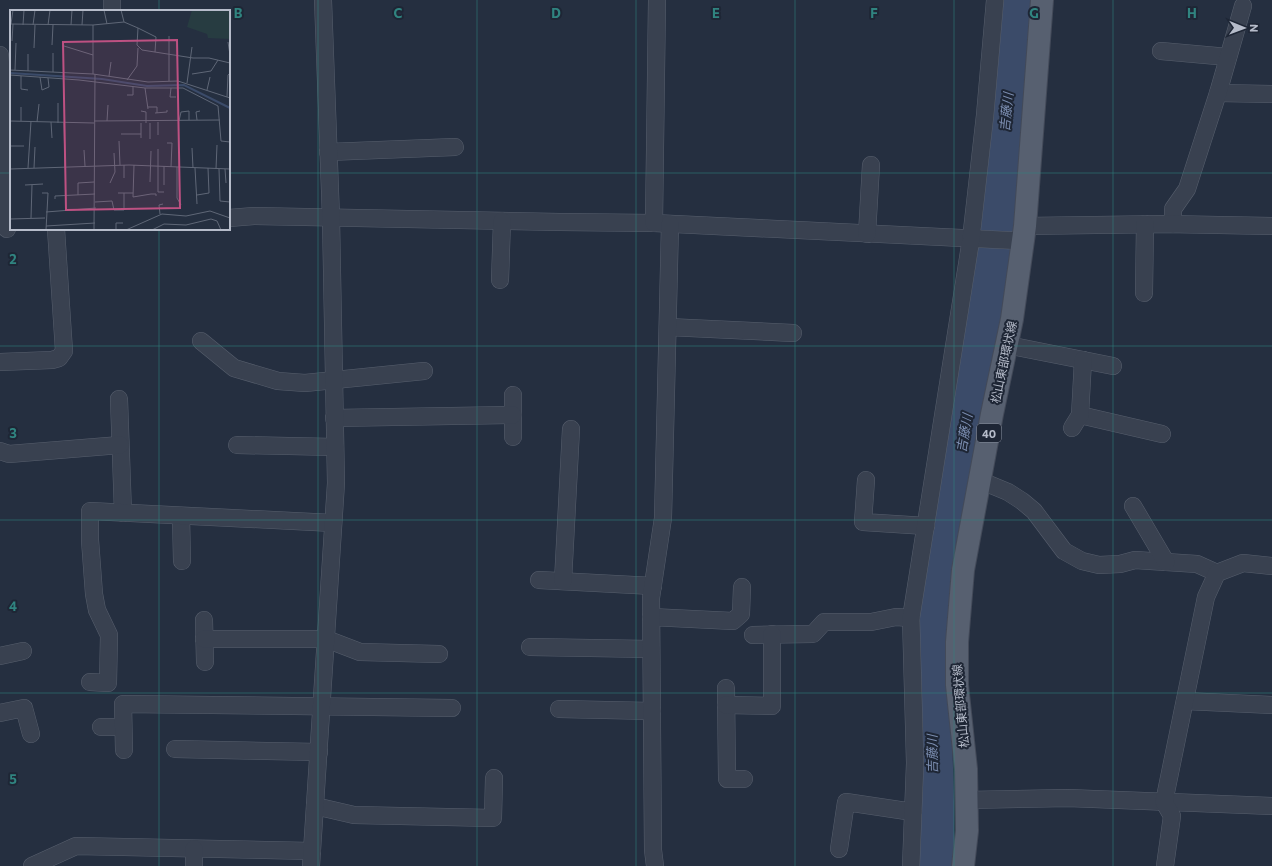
<svg xmlns="http://www.w3.org/2000/svg" width="1272" height="866" viewBox="0 0 1272 866" font-family="Commissioner,'Noto Sans JP',sans-serif">
  <rect width="100%" height="100%" fill="#252f40"/>
  <g fill="none" stroke-linecap="round" stroke-linejoin="round">
    <path stroke="#3b4b69" stroke-width="40" d="M934 866V802L929 631 951 516 987 296 1017 0"/>
    <defs>
      <g id="minor">
        <path d="M112 0V11"/>
        <path d="M1161 51 1228 57"/>
        <path d="M0 55 6 144 7 229"/>
        <path d="M1218 93 1272 94"/>
        <path d="M328 152 455 147"/>
        <path d="M229 218 254 216 560 222 654 223 1023 241"/>
        <path d="M654 223 657 0"/>
        <path d="M1173 224V209L1187 189 1218 93 1243 6"/>
        <path d="M1025 226 1166 224 1272 226"/>
        <path d="M867 234 871 165"/>
        <path d="M500 280 502 221"/>
        <path d="M1144 293 1145 224"/>
        <path d="M668 327 793 333"/>
        <path d="M201 341 234 368 278 381 305 383 424 371"/>
        <path d="M1007 345 1113 366"/>
        <path d="M0 362 52 360 59 358 64 351 56 229"/>
        <path d="M513 395V437"/>
        <path d="M119 399 123 513"/>
        <path d="M1080 415 1162 434"/>
        <path d="M334 418 513 415"/>
        <path d="M1072 428 1080 415 1083 360"/>
        <path d="M237 445 335 447"/>
        <path d="M0 451 9 454 120 445"/>
        <path d="M866 480 863 522 926 526"/>
        <path d="M979 480 1008 492 1022 501 1034 511 1064 551 1082 561 1099 565 1120 564 1135 560 1197 564 1217 573"/>
        <path d="M1133 506 1166 562"/>
        <path d="M181 516 182 561"/>
        <path d="M539 580 653 586"/>
        <path d="M563 581 571 429"/>
        <path d="M651 617 733 621 741 614 742 587"/>
        <path d="M204 620 205 662"/>
        <path d="M753 635 813 634 824 622H871L896 617 911 618"/>
        <path d="M204 639H326L360 652 439 654"/>
        <path d="M530 647 651 649"/>
        <path d="M0 656 23 651"/>
        <path d="M90 682 108 683 109 635 97 610 94 594 90 540V511L333 523"/>
        <path d="M726 688 727 779H744"/>
        <path d="M1185 701 1272 705"/>
        <path d="M726 705 772 706V634"/>
        <path d="M559 709 652 711"/>
        <path d="M0 713 24 708 31 734"/>
        <path d="M101 727H123"/>
        <path d="M175 749 319 752"/>
        <path d="M124 750 123 704 452 708"/>
        <path d="M966 800 1068 798 1272 806"/>
        <path d="M315 806 354 815 493 818 494 778"/>
        <path d="M839 849 846 802 913 812"/>
        <path d="M32 866 76 846 312 851"/>
        <path d="M194 866V849"/>
        <path d="M311 866 336 483 331 218 323 0"/>
        <path d="M655 866 653 850 651 598 663 518 670 224"/>
        <path d="M911 866 915 763 911 618 971 239 985 115 995 0"/>
        <path d="M1165 866 1172 816 1164 802 1206 597 1217 573 1243 563 1272 566"/>
      </g>
      <path id="primary" d="M963 866 967 831 966 769 957 685V642L963 570 992 414 1012 319 1025 226 1042 0"/>
    </defs>
    <use href="#minor" stroke="#575f6d" stroke-width="18"/>
    <use href="#primary" stroke="#434a59" stroke-width="24"/>
    <use href="#minor" stroke="#394150" stroke-width="17"/>
    <use href="#primary" stroke="#576070" stroke-width="22"/>
  </g>
  <path fill="none" stroke="#308480" stroke-width="1" stroke-opacity="0.55" d="M159 0V11M318 0V866M477 0V866M636 0V866M795 0V866M954 0V866M1113 0V866M0 173H11M229 173H1272M159 229V866M0 346H1272M0 520H1272M0 693H1272"/>
  <g text-anchor="middle" dominant-baseline="central" stroke-width="4" stroke-linejoin="round" paint-order="stroke">
    <rect fill="#1e2635" stroke="#888f9d" stroke-width="1" x="977" y="424" width="24" height="18" rx="3"/>
    <g font-size="11" font-weight="bold" fill="#b6bcca">
      <text x="989" y="433">40</text>
    </g>
    <g font-size="12" fill="#b6bcca" stroke="#1e2635">
      <text transform="translate(1003 362) rotate(-78)">松山東部環状線</text>
      <text transform="translate(960 706) rotate(-95)">松山東部環状線</text>
    </g>
    <g font-size="13" font-style="italic" fill="#7d8fb2" stroke="#1e2635">
      <text transform="translate(1006 112) rotate(-84)">吉藤川</text>
      <text transform="translate(964 433) rotate(-80)">吉藤川</text>
      <text transform="translate(932 754) rotate(-91)">吉藤川</text>
    </g>
  </g>
  <g transform="translate(10 10)">
    <rect width="220" height="220" fill="#252f40"/>
    <path d="M182 0H220V29L198 28 197 24 177 17Z" fill="#273c41"/>
    <path fill="none" stroke="#3b4b69" stroke-width="2" d="M0 63 92 69 137 76 174 75 220 98"/>
    <path fill="none" stroke="#5f6777" stroke-width="1" d="M94 0 97 14M111 0 114 12M0 14 83 15 114 12 128 18 127 35 132 40 183 48H199L220 53M1 14 3 0M13 15 14 0M23 15 25 0M38 15 40 0M61 15 62 0M72 15 73 0M83 15V64M128 18 146 27 145 42M2 31 3 14M218 32 220 45M42 35 43 15M54 36 83 45M24 38 25 15M0 60 83 64 138 72 168 71 220 88M5 60 6 33M18 61V44M43 62V43M182 64 201 61 208 50M0 65 69 70 135 78H173L208 96 211 131 220 132M11 66V79L18 80M99 66 101 52M30 67 32 80 39 77 38 68M117 70 127 56 128 38M159 71V26M177 73 182 37M135 78 138 99M161 78 160 87H166M197 80 200 67M117 85H123V77M217 87 218 65 220 63M11 97V111M138 97H147V103M131 101 136 102V113M145 103 157 102V100M187 110 186 102 190 101M0 111 84 113M84 111 210 110M97 111 98 95M169 111 171 102 179 101V110M27 112 29 94M41 112 42 128M48 113V93M54 113 55 157M140 113V129M111 124H131M148 125V112M131 128V113M109 131 110 155M157 133H162L161 157M0 136H14M182 138 183 158M148 139V182H154M74 140 75 156M124 155 123 187 141 184H146V186M167 157V188L171 195M18 158 21 111M24 158 25 137M185 158 187 194M0 159 119 155 220 159M206 159 207 135M209 159 210 191 220 192M215 159 216 173M114 168V155M140 172 141 141M100 173 105 162 104 143M15 175 33 174M154 175V156M32 183H38L36 220M108 183H123M68 185V173L84 172M187 185 199 183 198 158M45 189V186L85 184M85 192 102 191 104 200H114V183M36 202 86 198M150 204 149 195 153 194M21 208 22 175M0 209 35 208M36 216 85 213M84 220 85 64M106 220V213H113M116 220 152 204 176 206 200 201 220 208M142 220 154 214 176 215 201 209 207 211 211 220"/>
    <path fill="#be5182" fill-opacity="0.15" stroke="#be5182" stroke-width="2" d="M167 30 170 198 56 200 53 32Z"/>
    <rect width="220" height="220" fill="none" stroke="#b6bcca" stroke-width="2"/>
  </g>
  <g font-size="13" text-anchor="middle" font-weight="bold" fill="#308480" stroke="#1e2635" stroke-width="4" stroke-linejoin="round" paint-order="stroke">
    <text x="238" y="18">B</text>
    <text x="398" y="18">C</text>
    <text x="556" y="18">D</text>
    <text x="716" y="18">E</text>
    <text x="874" y="18">F</text>
    <text x="1034" y="18">G</text>
    <text x="1192" y="18">H</text>
    <text x="13" y="264">2</text>
    <text x="13" y="438">3</text>
    <text x="13" y="611">4</text>
    <text x="13" y="784">5</text>
  </g>
  <g transform="translate(1244 28) rotate(91)" stroke="#1e2635" stroke-width="3" paint-order="stroke">
  <path d="M0-3L7 15L0 10L-7 15Z" fill="#b6bcca"/>
  <text y="-6" font-size="11" font-weight="bold" text-anchor="middle" fill="#b6bcca">N</text>
  </g>
</svg>
